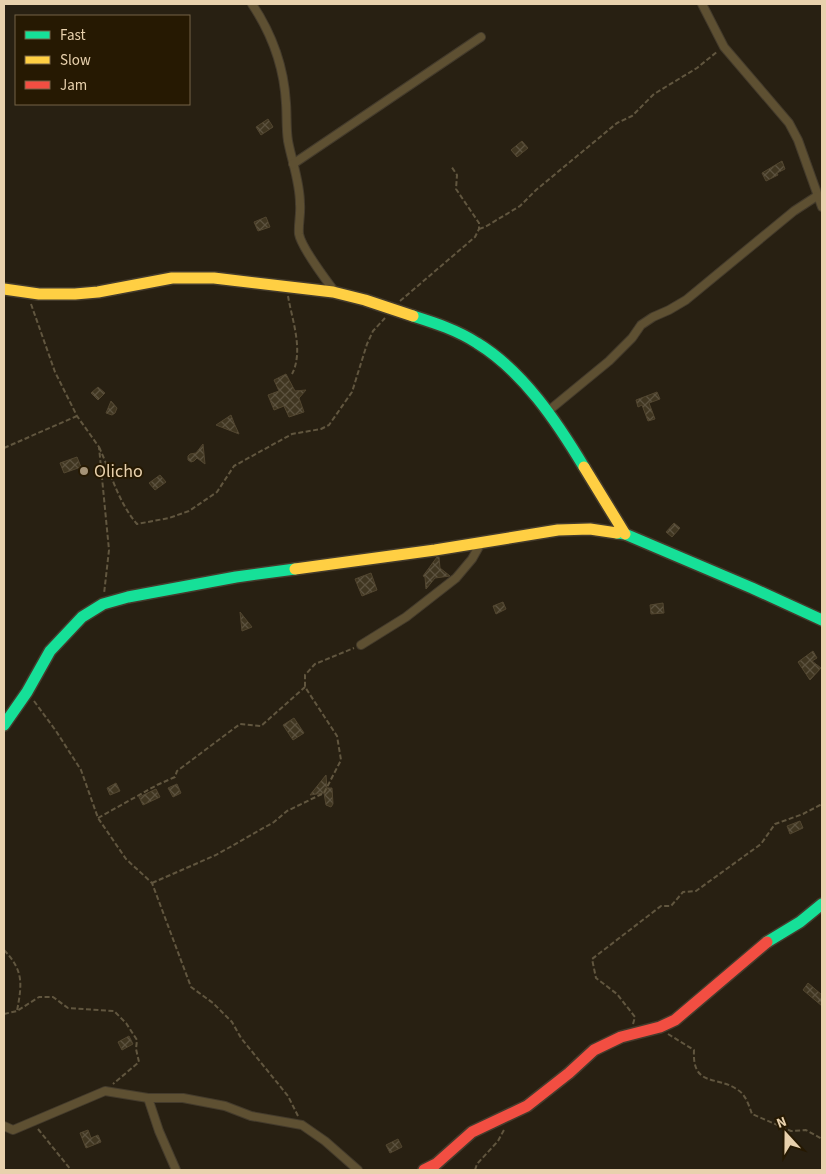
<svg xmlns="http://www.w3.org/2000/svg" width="826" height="1174" viewBox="0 0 826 1174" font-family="'Source Sans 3',sans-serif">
  <defs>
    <pattern id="building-cross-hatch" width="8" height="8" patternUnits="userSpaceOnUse" patternTransform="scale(1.25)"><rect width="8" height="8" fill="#403621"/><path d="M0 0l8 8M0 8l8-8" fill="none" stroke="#5c523f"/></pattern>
  </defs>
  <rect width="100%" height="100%" fill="#282012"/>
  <g fill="url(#building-cross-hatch)" stroke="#524630">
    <path d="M268 119 273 127 261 135 256 127Z"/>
    <path d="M522 141 528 148 517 157 511 150Z"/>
    <path d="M782 161 785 169 777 173 778 175 766 181 762 173Z"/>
    <path d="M266 217 270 227 258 231 254 222Z"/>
    <path d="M286 374 295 391 306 390 299 398 304 412 289 417 284 406 274 410 268 395 279 391 274 380Z"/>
    <path d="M98 387 105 393 98 400 91 393Z"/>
    <path d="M657 392 660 399 649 403 655 419 648 421 642 405 638 407 636 400Z"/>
    <path d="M111 401 117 408 115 413 112 415 106 413Z"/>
    <path d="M231 415 234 423 239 434 216 425Z"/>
    <path d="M203 444 205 464 197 458 194 461 191 462 188 460V456L190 454 196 453Z"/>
    <path d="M77 457 81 467 64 473 60 463Z"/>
    <path d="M160 475 166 482 155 490 149 483Z"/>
    <path d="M674 523 680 528 672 537 666 532Z"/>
    <path d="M437 557H439L440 568 450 576 435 578 426 589 425 577 423 576Z"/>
    <path d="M371 573 377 590 362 596 355 579Z"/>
    <path d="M503 602 506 609 496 614 493 606Z"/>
    <path d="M663 603 664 613 651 614 650 605Z"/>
    <path d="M240 612 252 627 242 631Z"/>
    <path d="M813 651 817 658 812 661 821 668 810 680 798 662Z"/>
    <path d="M294 718 304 733 293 740 283 725Z"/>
    <path d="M326 775 327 788H332L333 804 331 807 326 805 324 793 310 795Z"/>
    <path d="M116 783 120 791 110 795 107 788Z"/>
    <path d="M177 784 181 793 173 797 168 788Z"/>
    <path d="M156 789 160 797 143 805 139 797Z"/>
    <path d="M800 821 803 828 790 834 787 826Z"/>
    <path d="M808 983 822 995V1006L803 990Z"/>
    <path d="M129 1036 133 1044 122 1050 118 1042Z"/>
    <path d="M88 1130 91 1138 98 1135 101 1142 86 1148 80 1133Z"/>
    <path d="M398 1139 402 1147 390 1153 386 1145Z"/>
  </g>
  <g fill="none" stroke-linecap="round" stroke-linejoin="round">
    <defs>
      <g id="street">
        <path d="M252 4C272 34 284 67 286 103 287 116 286 128 288 141 292 162 300 182 300 204 301 214 298 225 299 234 301 247 326 280 335 292"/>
        <path d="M702 4 724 47 789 123 798 140 822 207"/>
        <path d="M293 164 481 37"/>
        <path d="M547 412 609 361 632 338 641 325 653 317 669 310 686 300 794 211 817 196 822 197"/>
        <path d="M361 645 406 617 456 578 472 559 481 543"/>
        <path d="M148 1098 159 1131 176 1170"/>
        <path d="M4 1126 13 1130 105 1091 148 1098H183L225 1106 251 1116 302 1125 325 1141 358 1170"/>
      </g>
      <g id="fast">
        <path d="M413 316C435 323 457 330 477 343 523 371 557 422 584 467"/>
        <path d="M617 533 625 534 752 588 822 620"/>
        <path d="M4 725 27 692 50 651 82 617 103 604 128 597 236 577 295 569"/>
        <path d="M767 942 800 922 822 904"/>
      </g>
      <g id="slow">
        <path d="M4 289 39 294H75L98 292 172 278H214L333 292 365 300 413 316"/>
        <path d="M584 467 625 534"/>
        <path d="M295 569 435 550 558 530 590 529 617 533"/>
      </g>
      <path id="jam" d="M424 1170 436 1164 472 1132 527 1106 569 1073 594 1050 621 1037 660 1027 675 1020 767 942"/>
    </defs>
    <use href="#street" stroke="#443b2c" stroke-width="10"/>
    <use href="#fast" stroke="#443b2c" stroke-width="14"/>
    <use href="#slow" stroke="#443b2c" stroke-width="14"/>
    <use href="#jam" stroke="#443b2c" stroke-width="14"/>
    <g stroke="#61563f" stroke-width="2" stroke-dasharray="5 2.5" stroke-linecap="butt">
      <path d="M479 229 485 227 520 206 536 190 617 123 632 116 654 94 697 68 718 51"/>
      <path d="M288 296C292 320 304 351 292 374"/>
      <path d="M400 301 475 237 479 229V223L456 189 457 175 451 166"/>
      <path d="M31 304 55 372 77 416 99 447 109 550 104 594"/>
      <path d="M99 447C111 473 118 502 137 524L169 518 189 511 217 492 234 466 292 434 321 429 329 425 352 392 367 344 373 331 385 318"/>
      <path d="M4 448 77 416"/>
      <path d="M34 701 56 731 81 770 98 818 126 859 152 883 191 987 213 1003 232 1022 241 1038 288 1096 298 1116"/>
      <path d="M98 818 157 785 175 777 177 771 240 724 261 726 305 687"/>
      <path d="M152 883 216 855 274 822 287 811 324 793 341 760 337 736 305 687V675L315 664 354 648"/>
      <path d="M4 950C24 971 22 984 17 1011"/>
      <path d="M4 1014 17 1011 39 997H53L68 1008 114 1011 126 1023 137 1040 136 1049 139 1062 113 1084"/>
      <path d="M633 1024 635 1017 617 994 596 978 592 959 661 906H671L683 892 696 891 761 844 775 824 803 814 822 804"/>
      <path d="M668 1034 694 1050C692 1088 717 1075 738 1090 746 1095 749 1106 752 1114L791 1131 806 1130 822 1139"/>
      <path d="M38 1129 71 1170"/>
      <path d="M475 1170 477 1164 498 1141 505 1128"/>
    </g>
    <use href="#street" stroke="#5e5032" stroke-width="8"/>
    <use href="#fast" stroke="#16e098" stroke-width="11"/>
    <use href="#slow" stroke="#ffcf43" stroke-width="11"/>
    <use href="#jam" stroke="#f24e42" stroke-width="11"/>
  </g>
  <circle fill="#a59377" stroke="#261902" stroke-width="2" cx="84" cy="471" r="5"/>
  <g text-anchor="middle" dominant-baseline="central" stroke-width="4" stroke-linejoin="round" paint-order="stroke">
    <g font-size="18" fill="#e8d1ad" stroke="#261902" text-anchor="start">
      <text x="94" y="471">Olicho</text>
    </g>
  </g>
  <rect width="826" height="1174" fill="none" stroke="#e8d1ad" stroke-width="10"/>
  <rect x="15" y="15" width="175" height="90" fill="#261902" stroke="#746346"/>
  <rect x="25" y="31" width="25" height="8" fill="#16e098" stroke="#746346"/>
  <text x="60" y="40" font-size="15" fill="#e8d1ad">Fast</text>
  <rect x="25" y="56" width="25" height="8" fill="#ffcf43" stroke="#746346"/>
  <text x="60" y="65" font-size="15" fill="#e8d1ad">Slow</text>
  <rect x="25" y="81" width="25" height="8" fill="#f24e42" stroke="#746346"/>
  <text x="60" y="90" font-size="15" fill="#e8d1ad">Jam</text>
  <g transform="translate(786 1134) rotate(339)" stroke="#261902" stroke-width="4" paint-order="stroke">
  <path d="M0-4L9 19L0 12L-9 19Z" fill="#e8d1ad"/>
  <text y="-8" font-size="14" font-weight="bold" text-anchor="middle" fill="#e8d1ad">N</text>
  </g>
</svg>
